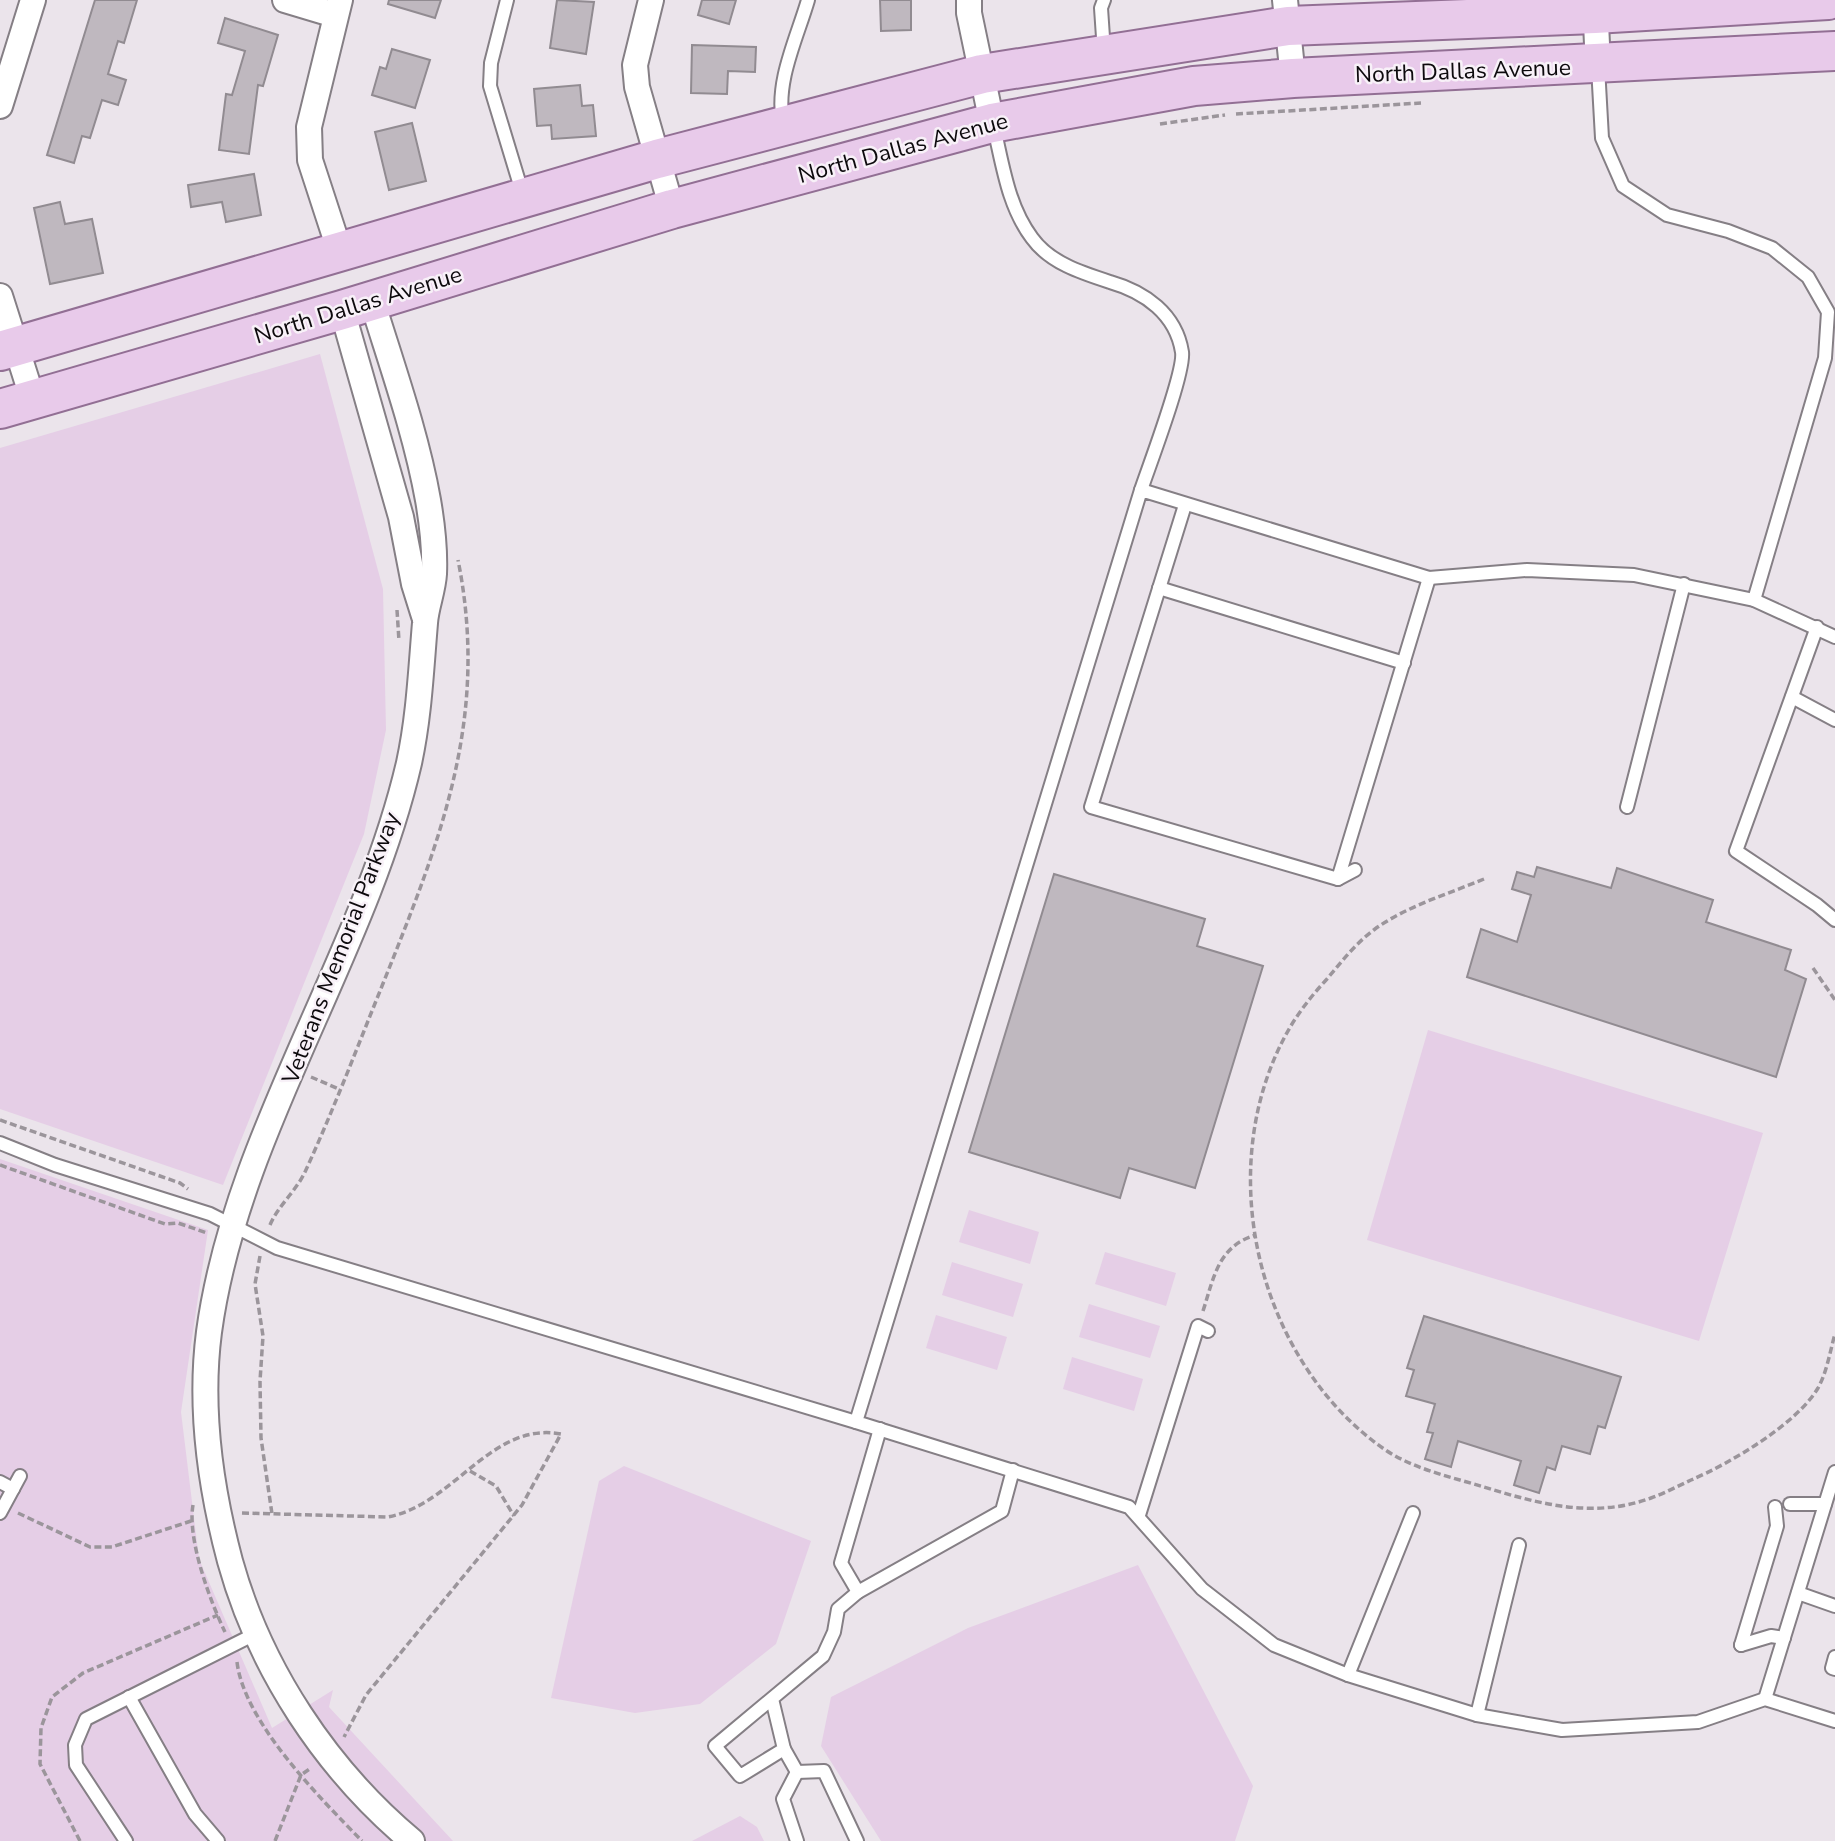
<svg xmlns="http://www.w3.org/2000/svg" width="1835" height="1841" viewBox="0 0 1835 1841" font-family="'Nunito Sans',sans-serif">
  <rect width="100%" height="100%" fill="#ebe4eb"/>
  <g fill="#e5cee6">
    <path d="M320 354 383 589 386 730 364 834 223 1185 0 1109V448Z"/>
    <path d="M1428 1030 1763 1133 1699 1341 1367 1240Z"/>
    <path d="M0 1159 208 1230 181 1412 199 1559 272 1728 333 1690 329 1707 453 1841H0Z"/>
    <path d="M969 1210 1039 1232 1030 1264 959 1242Z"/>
    <path d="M1105 1252 1176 1273 1166 1306 1095 1284Z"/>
    <path d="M952 1262 1023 1284 1013 1317 942 1295Z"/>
    <path d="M1089 1304 1160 1326 1150 1358 1079 1337Z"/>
    <path d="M936 1315 1007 1337 997 1370 926 1348Z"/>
    <path d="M1072 1357 1143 1379 1134 1411 1063 1389Z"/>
    <path d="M624 1466 811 1541 776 1644 700 1704 635 1713 551 1698 599 1481Z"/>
    <path d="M1138 1565 1253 1786 1235 1841H881L821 1746 831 1697 968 1628Z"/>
    <path d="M740 1816 757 1827 764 1841H692Z"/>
  </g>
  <g fill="#bfb8bf" stroke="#918b91" stroke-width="2">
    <path d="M95 0H137L124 43 118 41 108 74 126 80 118 105 102 100 90 138 82 136 74 163 47 155Z"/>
    <path d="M389 0H441L435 18 388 4Z"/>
    <path d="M557 0 594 2 586 54 550 48Z"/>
    <path d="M702 0H736L729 24 698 15Z"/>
    <path d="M880 0H911V30L881 31Z"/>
    <path d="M225 18 278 35 263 86 258 85 249 154 219 150 226 94 232 95 245 51 218 43Z"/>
    <path d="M692 45 756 47 755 72 728 71 727 94 691 93Z"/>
    <path d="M392 49 430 60 415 108 372 95 380 67 386 69Z"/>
    <path d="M580 85 582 106 593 105 596 136 552 139 551 125 537 126 534 89Z"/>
    <path d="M412 123 426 181 389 190 375 132Z"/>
    <path d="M254 174 261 215 226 222 222 202 191 207 188 185Z"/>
    <path d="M60 202 65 224 92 219 103 273 50 284 34 208Z"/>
    <path d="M1537 867 1611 888 1617 868 1713 900 1706 922 1791 950 1785 970 1806 979 1776 1077 1467 977 1481 929 1517 942 1531 895 1512 889 1517 872 1534 877Z"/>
    <path d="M1054 874 1205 919 1197 946 1263 966 1195 1188 1129 1168 1120 1198 969 1152Z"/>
    <path d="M1424 1316 1621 1377 1605 1428 1598 1426 1590 1454 1562 1446 1555 1470 1547 1467 1539 1493 1514 1485 1521 1461 1458 1441 1451 1467 1425 1459 1433 1433 1427 1432 1435 1404 1406 1396 1414 1370 1407 1368Z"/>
  </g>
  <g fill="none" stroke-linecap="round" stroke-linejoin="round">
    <defs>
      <g id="lane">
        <path d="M507 0 491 63 490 86 523 195"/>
        <path d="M1104 0 1101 8 1104 52"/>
        <path d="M1598 67 1602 138 1623 186 1667 215 1728 231 1772 248 1808 277 1828 312 1825 358 1754 600"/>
        <path d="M783 122C775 82 797 38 808 0"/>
        <path d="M994 128C1003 166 1008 206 1032 238 1050 263 1082 273 1110 282 1145 292 1176 314 1182 352 1185 372 1149 466 1141 490"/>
        <path d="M1185 505 1091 807 1338 879 1429 578"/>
        <path d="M1159 588 1404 663"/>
        <path d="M1817 627 1736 851 1817 905 1835 920"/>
        <path d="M1835 637 1754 600 1634 575 1527 570 1429 578 1141 490 856 1422 1129 1507 1202 1589 1274 1645 1348 1675 1477 1715 1562 1730 1698 1722 1765 1699 1835 1721"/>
        <path d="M1792 697 1835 720"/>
        <path d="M1627 807 1684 584"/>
        <path d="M1338 879 1355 870"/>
        <path d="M0 1143 55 1165 210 1214 277 1248 856 1422"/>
        <path d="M880 1429 841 1563 858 1592 1002 1511 1013 1470"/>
        <path d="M0 1482 13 1489"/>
        <path d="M1790 1504H1825"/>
        <path d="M0 1513 20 1476"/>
        <path d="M1139 1515 1198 1326 1208 1331"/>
        <path d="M1798 1593 1835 1606"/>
        <path d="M1741 1645 1777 1526 1775 1507"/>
        <path d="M1741 1645 1771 1636 1784 1638"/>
        <path d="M1835 1657 1832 1668 1835 1669"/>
        <path d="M1348 1675 1413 1513"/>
        <path d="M129 1697 195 1814 218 1841"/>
        <path d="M772 1699 784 1749 740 1776 715 1746 823 1656 834 1632 838 1609 858 1592"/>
        <path d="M1765 1699 1835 1472"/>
        <path d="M1477 1715 1519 1545"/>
        <path d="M784 1749 797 1772"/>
        <path d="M797 1772 824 1771 857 1841"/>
        <path d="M126 1841 76 1765 75 1745 86 1719 255 1634"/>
        <path d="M797 1841 783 1799 797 1772"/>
      </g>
      <g id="street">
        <path d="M285 0 335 15"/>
        <path d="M340 0 309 127 310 160 340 252"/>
        <path d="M651 0 635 65 637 87 672 209"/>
        <path d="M969 0V13L992 123"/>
        <path d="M1285 0 1293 78"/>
        <path d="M1595 1 1598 66"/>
        <path d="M0 106 33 0"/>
        <path d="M0 296 33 400"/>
        <path d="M372 301C392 366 416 433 428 500 432 523 435 551 434 574 433 591 426 607 425 623 421 670 419 717 409 763 364 957 236 1133 209 1332 199 1409 210 1486 230 1561 260 1669 326 1769 412 1841"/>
        <path d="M342 310 401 517 414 584 424 616"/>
      </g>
      <g id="primary">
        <path d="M0 351 657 159 982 74 1288 26 1595 14 1828 0"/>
        <path d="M0 409 342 310 672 209 992 123 1194 86 1293 78 1835 51"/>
      </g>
    </defs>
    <use href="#lane" stroke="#857f85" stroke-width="16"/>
    <use href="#street" stroke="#857f85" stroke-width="28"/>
    <use href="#primary" stroke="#926f94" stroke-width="42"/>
    <g stroke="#9b959b" stroke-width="3.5" stroke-dasharray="7 3.5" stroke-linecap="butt">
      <path d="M1236 114 1421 103"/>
      <path d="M1160 124 1225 115"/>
      <path d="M397 610 399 641"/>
      <path d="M1484 879C1448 894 1407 906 1375 929 1356 943 1342 961 1327 979 1314 993 1302 1008 1292 1024 1210 1160 1254 1358 1384 1449 1413 1469 1451 1477 1484 1487 1539 1504 1594 1519 1651 1498 1665 1493 1678 1486 1691 1480 1729 1464 1797 1424 1818 1388 1827 1372 1830 1351 1835 1334"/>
      <path d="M1813 968 1835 1000"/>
      <path d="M311 1077 339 1089"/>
      <path d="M0 1120 180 1183 188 1189"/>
      <path d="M0 1165 165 1224 178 1223 207 1233"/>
      <path d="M270 1225C278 1206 296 1191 305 1172 333 1111 357 1048 382 986 440 841 490 719 458 560"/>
      <path d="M260 1256 255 1284 263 1336 260 1381 261 1438 272 1514"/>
      <path d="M1203 1311C1214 1277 1218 1246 1256 1235"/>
      <path d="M470 1471 496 1486 514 1516"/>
      <path d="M193 1505C187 1539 210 1601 225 1632"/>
      <path d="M18 1513 90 1547H112L191 1521"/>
      <path d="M242 1513 388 1517C455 1504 491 1421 561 1434L522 1505 366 1695 344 1737"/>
      <path d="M237 1662C244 1722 320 1798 362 1841"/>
      <path d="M80 1841 40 1764 41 1728 52 1697 83 1673 218 1615"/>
      <path d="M275 1841 301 1775 311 1768"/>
    </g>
    <use href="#lane" stroke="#fff" stroke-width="12"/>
    <use href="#street" stroke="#fff" stroke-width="24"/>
    <use href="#primary" stroke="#e8caea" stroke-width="38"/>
  </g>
  <g text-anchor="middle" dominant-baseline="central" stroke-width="5" stroke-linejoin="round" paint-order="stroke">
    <g font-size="23" fill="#0d0a0d" stroke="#f8f1f8">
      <text transform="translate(1463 71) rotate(-2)">North Dallas Avenue</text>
      <text transform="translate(903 148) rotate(-15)">North Dallas Avenue</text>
      <text transform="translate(358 305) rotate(-17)">North Dallas Avenue</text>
      <text transform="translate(341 948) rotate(-69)">Veterans Memorial Parkway</text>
    </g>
  </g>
</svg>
